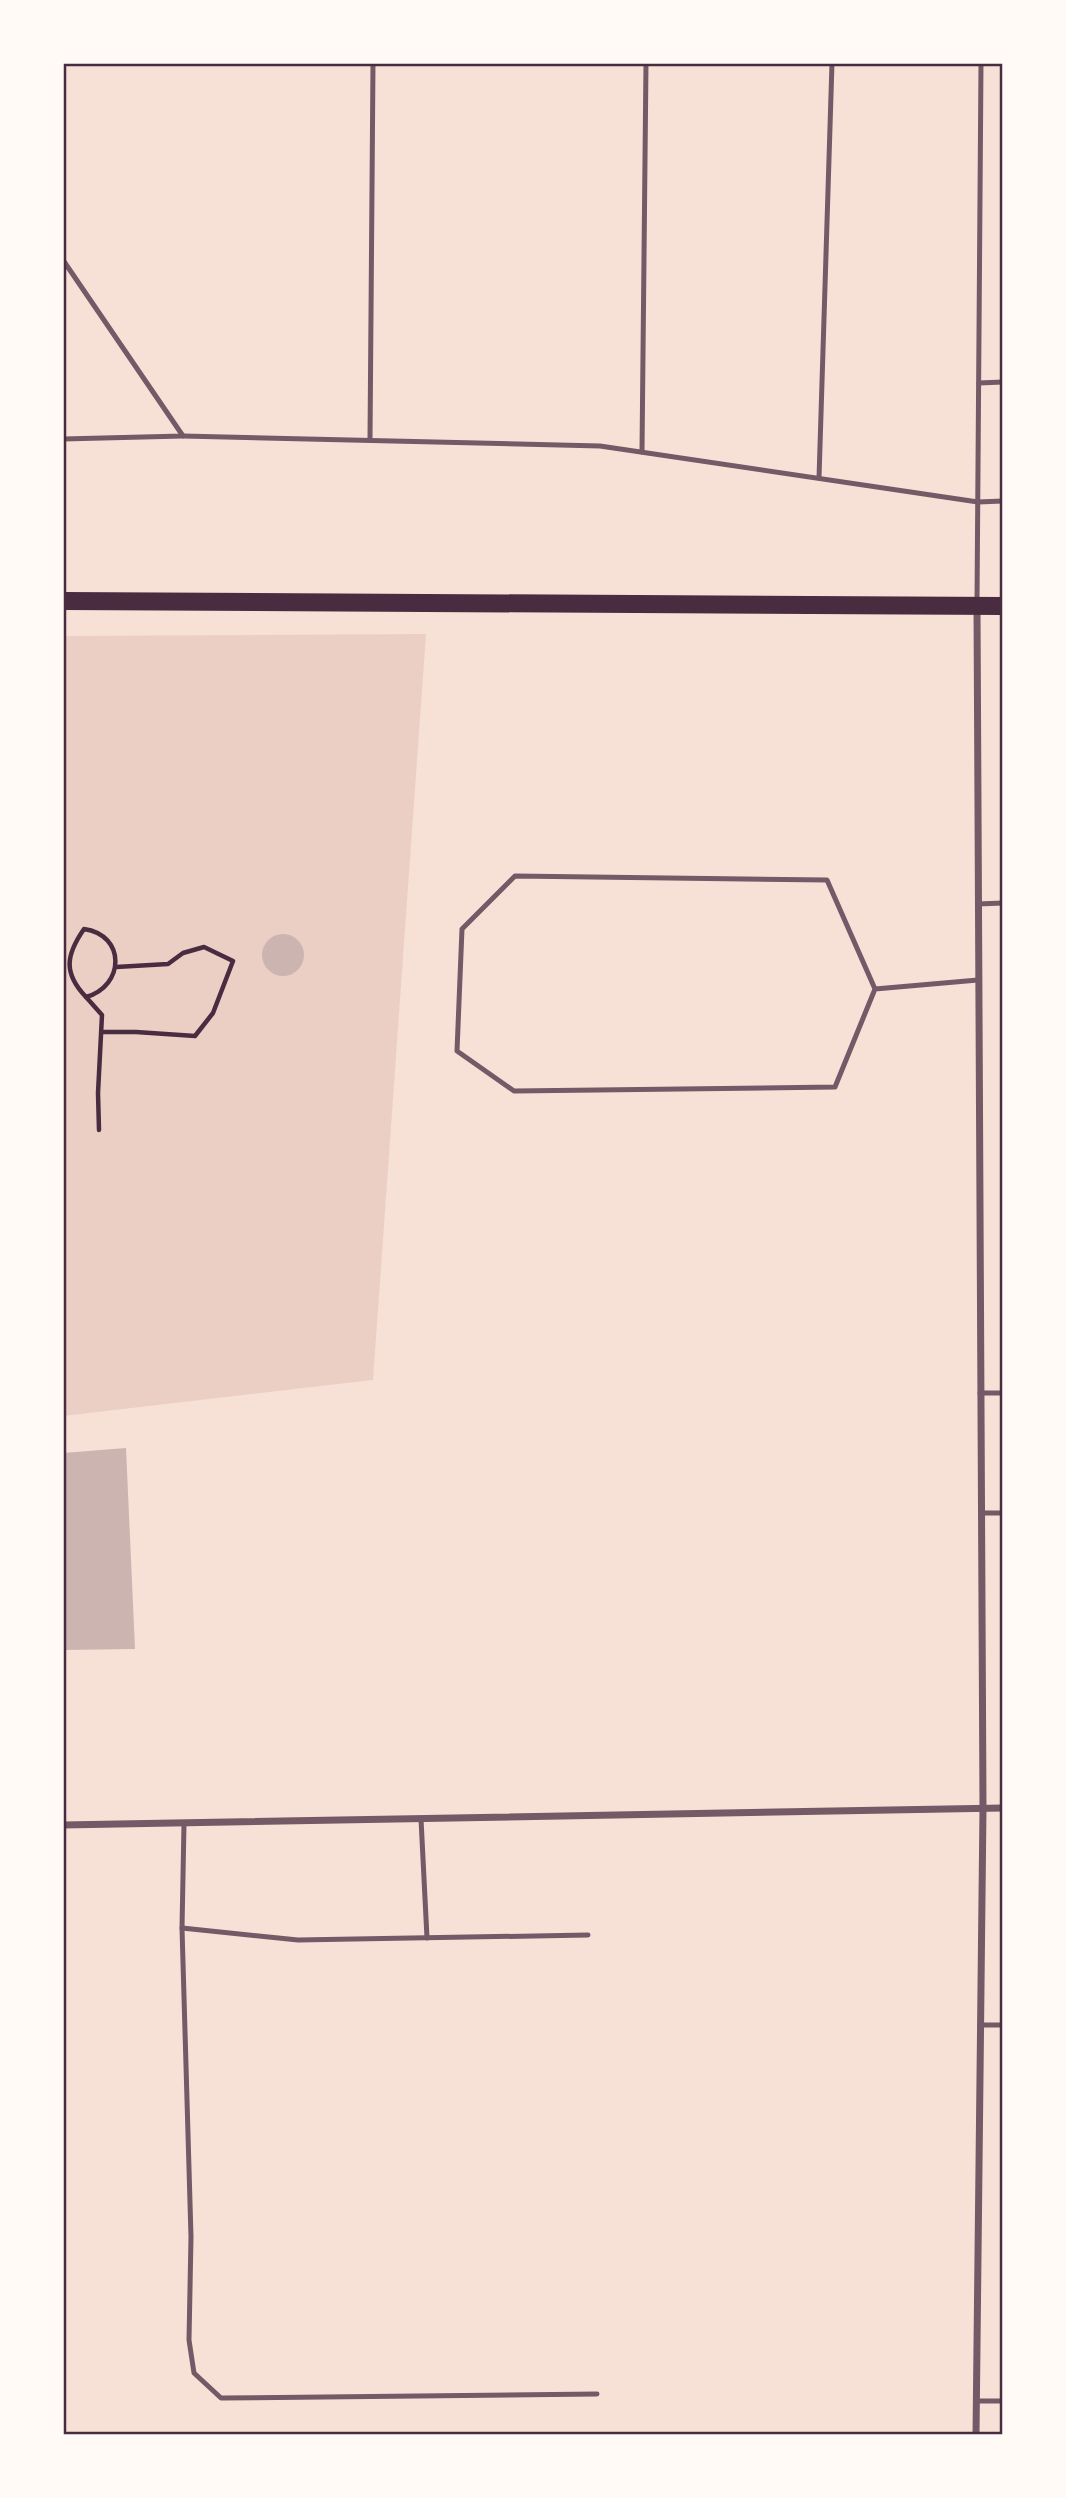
<svg xmlns="http://www.w3.org/2000/svg" width="1066" height="2498" viewBox="0 0 1066 2498" font-family="'Roboto Condensed',sans-serif">
  <rect width="100%" height="100%" fill="#f7e1d7"/>
  <path fill="#ebcfc5" d="M426 634 373 1380 63 1416V636Z"/>
  <g fill="#ccb4b1">
    <circle cx="283" cy="955" r="21"/>
    <path d="M126 1448 135 1649 63 1650V1453Z"/>
  </g>
  <g fill="none" stroke-linecap="round" stroke-linejoin="round">
    <g stroke="#4a2c40" stroke-width="4.5">
      <path d="M84 929C126 935 125 986 86 997 63 973 66 955 84 929Z"/>
      <path d="M86 997 102 1015 98 1093 99 1130"/>
      <path d="M102 1032H136L195 1036 213 1013 233 961 204 947 183 953 168 964 116 967"/>
    </g>
    <g stroke="#755966" stroke-width="5">
      <path d="M63 260 183 436 63 439"/>
      <path d="M979 383 1003 382"/>
      <path d="M183 436 600 446 978 502 1003 501"/>
      <path d="M370 440 373 63"/>
      <path d="M642 452 646 63"/>
      <path d="M819 478 832 63"/>
      <path d="M977 602 981 63"/>
      <path d="M978 904 1003 903"/>
      <path d="M875 989 827 880 515 876 462 929 457 1051 514 1091 835 1087 875 989 978 980"/>
      <path d="M980 1393H1003"/>
      <path d="M981 1513H1003"/>
      <path d="M421 1819 427 1938"/>
      <path d="M184 1824 182 1928 191 2237 189 2340 194 2373 221 2398 597 2394"/>
      <path d="M182 1928 298 1940 588 1935"/>
      <path d="M980 2025H1003"/>
      <path d="M976 2401H1003"/>
    </g>
    <g stroke="#755966" stroke-width="7">
      <path d="M63 1825 1003 1808"/>
      <path d="M976 2435 983 1808 977 607"/>
    </g>
    <path stroke="#4a2c40" stroke-width="18" d="M63 601 1003 606"/>
  </g>
  <rect width="1066" height="2498" fill="none" stroke="#fffaf5" stroke-width="130"/>
  <rect x="65" y="65" width="936" height="2368" fill="none" stroke="#4a2c40" stroke-width="2.5"/>
</svg>
